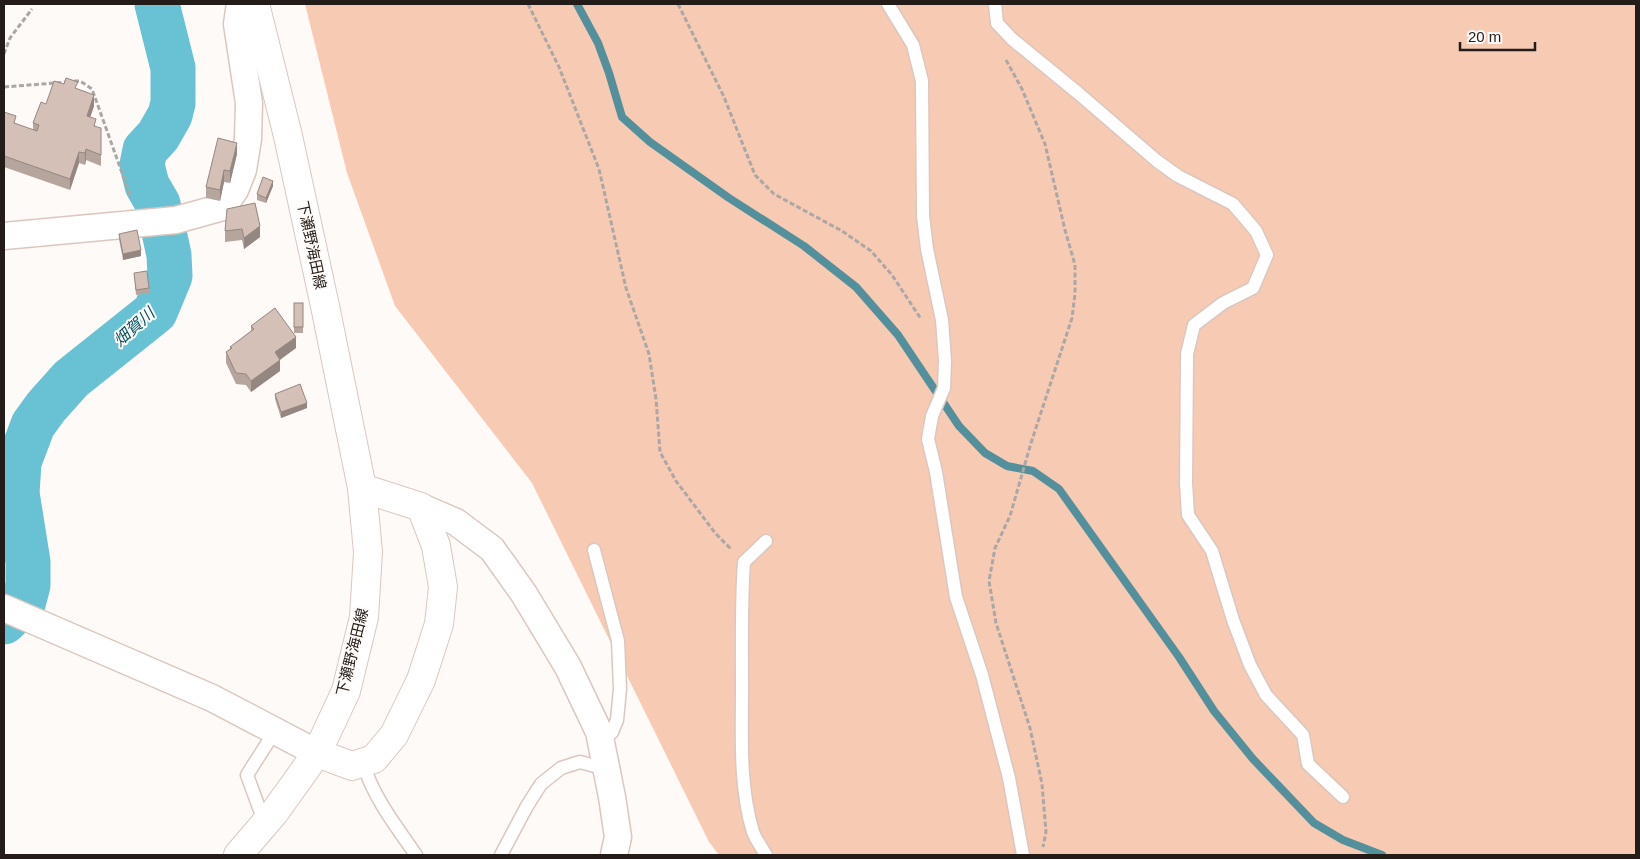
<svg xmlns="http://www.w3.org/2000/svg" width="1640" height="859" viewBox="0 0 1640 859" font-family="Arial,'Noto Sans JP',sans-serif">
  <rect width="100%" height="100%" fill="#fefaf8"/>
  <path fill="#f7cab4" d="M305 4H1636V855H719L709 842 532 483 395 306 347 173Z"/>
  <g fill="none" stroke-linecap="round" stroke-linejoin="round">
    <path stroke="#54909c" stroke-width="8" d="M577 4 598 43 609 73 622 117 650 142 729 198 804 246 856 287 898 335 959 426 985 453 1007 466 1033 471 1059 489 1179 657 1214 711 1253 759 1314 823 1343 840 1382 855"/>
    <path stroke="#69c1d4" stroke-width="45" d="M4 622 23 604 28 585V562L17 493 19 462 33 425 46 407 71 379 155 312 170 276 169 255 158 204 147 185 142 165 145 150 158 136 170 115 173 103V68L157 4"/>
    <defs>
      <g id="lane">
        <path d="M888 4 913 45 922 81 923 216 927 249 942 320 945 360 944 388 932 416 928 439 936 472 956 597 982 675 1009 778 1023 855"/>
        <path d="M995 4 997 23 1012 39 1078 93 1157 161 1178 176 1233 204 1256 231 1267 255 1253 288 1223 303 1194 325 1187 354 1186 483 1188 515 1212 551 1233 620 1250 665 1266 695 1303 735 1308 764 1343 797"/>
        <path d="M594 550 618 641 620 689 617 720 612 732 601 744"/>
        <path d="M363 763C373 797 396 826 416 855"/>
        <path d="M265 824 247 775 275 731"/>
        <path d="M501 855 527 806 541 784 561 768 580 762 606 769"/>
        <path d="M766 855C762 848 756 840 753 832 739 786 742 735 742 688 742 646 741 604 744 562L766 541"/>
      </g>
      <g id="street">
        <path d="M4 236 176 220 223 207 235 190 243 170 248 139 249 103 237 24 240 4"/>
        <path d="M421 507 456 522 492 549 524 594 568 667 599 732 612 797 618 837 614 855"/>
        <path d="M4 608 212 698 317 753"/>
      </g>
      <g id="primary">
        <path d="M317 753 352 766 374 759 394 735 421 680 439 624 443 587 436 546 421 507 362 488"/>
        <path d="M238 855 274 813 317 753 346 691 364 617 368 552 362 488 325 306 288 136 255 4"/>
      </g>
    </defs>
    <use href="#lane" stroke="#dbc7be" stroke-width="15"/>
    <use href="#street" stroke="#dbc7be" stroke-width="29"/>
    <use href="#primary" stroke="#dbc7be" stroke-width="30"/>
    <g stroke="#aca7a5" stroke-width="3" stroke-dasharray="5 2.5" stroke-linecap="butt">
      <path d="M528 4 559 67 599 169 626 288 649 354 656 399 660 452 676 481 715 533 731 549"/>
      <path d="M678 4 724 97 755 175 774 194 842 231 871 251 892 275 921 319"/>
      <path d="M4 54 10 38 32 9"/>
      <path d="M1006 60 1022 89 1045 144 1065 230 1075 265V294L1072 318 1031 443 1010 516 995 548 989 581 996 623 1030 728 1042 784 1046 832 1043 847"/>
      <path d="M74 81H80L92 89 131 198"/>
      <path d="M4 87 68 82"/>
    </g>
    <use href="#lane" stroke="#fff" stroke-width="12"/>
    <use href="#street" stroke="#fff" stroke-width="26"/>
    <use href="#primary" stroke="#fff" stroke-width="28"/>
  </g>
  <g fill="#b6a59d">
    <path d="M78 89 94 106 90 117 96 127 101 128V166L86 160 85 165 79 163 70 190 4 167V112L16 124 33 130V123Z"/>
    <path d="M237 154 230 183 224 182 220 201 206 198V187Z"/>
    <path d="M273 186 266 203 257 200V194Z"/>
    <path d="M255 203 260 237 244 249 242 240 225 242V231Z"/>
    <path d="M119 234 141 256 123 260 119 239Z"/>
    <path d="M134 273 149 288V293L136 295Z"/>
    <rect x="294" y="303" width="9" height="30"/>
    <path d="M251 326 296 348 280 360V371L251 392 246 385 236 384 226 363V352L230 349V347L251 331Z"/>
    <path d="M275 394 307 408 281 418 275 399Z"/>
  </g>
  <g fill="#948680">
    <path d="M94 95V106L87 127V116Z"/>
    <path d="M237 143V154L230 183V171Z"/>
    <path d="M86 149V160L85 165V153Z"/>
    <path d="M79 152V163L70 190V179Z"/>
    <path d="M224 170V182L220 201V190Z"/>
    <path d="M273 181V186L266 203V198Z"/>
    <path d="M260 226V237L244 249V238Z"/>
    <path d="M141 250V256L123 260V254Z"/>
    <path d="M296 337V348L275 363V352Z"/>
    <path d="M280 360V371L251 392V381Z"/>
    <path d="M307 403V408L281 418V412Z"/>
  </g>
  <g fill="#d4c0b7" stroke="#948680">
    <path d="M66 78 78 82 75 88 94 95 87 116 96 119 94 126 101 128V155L86 149 85 153 79 152 70 179 4 156V112L16 116 14 123 37 131 39 125 33 123 41 102 46 104 54 81 64 84Z"/>
    <path d="M218 138 237 143 230 171 224 170 220 190 206 187Z"/>
    <path d="M263 177 273 181 266 198 257 194Z"/>
    <path d="M255 203 260 226 244 238 242 229 225 231 227 209Z"/>
    <path d="M137 230 141 250 123 254 119 234Z"/>
    <path d="M147 271 149 288 136 290 134 273Z"/>
    <rect x="294" y="303" width="9" height="24"/>
    <path d="M275 308 296 337 275 352 280 360 251 381 246 374 236 373 226 352 232 348 230 347 254 329 251 326Z"/>
    <path d="M300 384 307 403 281 412 275 394Z"/>
  </g>
  <g text-anchor="middle" dominant-baseline="central" stroke-width="4" stroke-linejoin="round" paint-order="stroke">
    <g font-size="15" fill="#231c18" stroke="#fefaf8">
      <text transform="translate(312 245) rotate(78)">下瀬野海田線</text>
      <text transform="translate(352 652) rotate(-76)">下瀬野海田線</text>
    </g>
    <g font-size="16" font-style="italic" fill="#015360" stroke="#fefaf8">
      <text transform="translate(134 327) rotate(-42)">畑賀川</text>
    </g>
  </g>
  <rect width="1640" height="859" fill="none" stroke="#231c18" stroke-width="10"/>
  <path d="M1460 42v8h75v-8" fill="none" stroke="#231c18" stroke-width="2.5"/>
  <text x="1468" y="42" font-size="15" fill="#231c18" stroke="#fefaf8" stroke-width="4" paint-order="stroke">20 m</text>
</svg>
